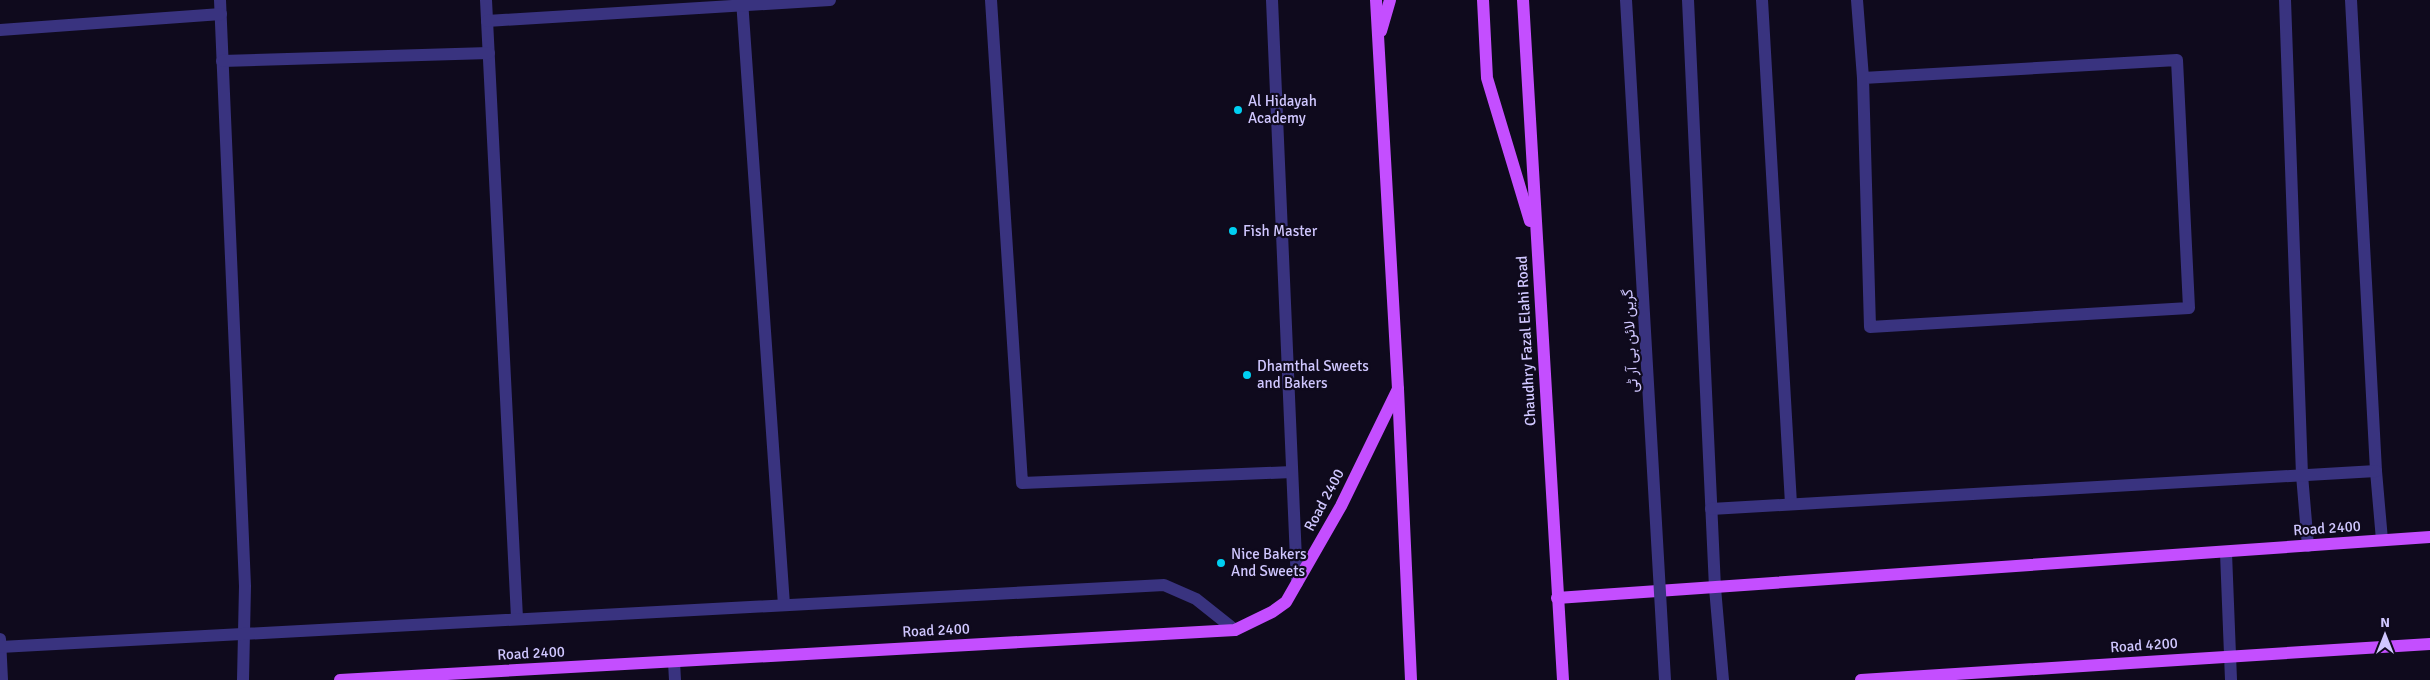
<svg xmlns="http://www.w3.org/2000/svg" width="2430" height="680" viewBox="0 0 2430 680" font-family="Signika,Vazirmatn,sans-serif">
  <rect width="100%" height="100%" fill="#0f0a1d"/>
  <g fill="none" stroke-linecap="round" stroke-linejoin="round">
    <g stroke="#39337f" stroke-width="12">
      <path d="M220 0 245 586 243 680"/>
      <path d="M486 0 517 618"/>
      <path d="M742 0 784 605"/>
      <path d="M991 0 1022 483 1292 472"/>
      <path d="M1272 0 1297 583"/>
      <path d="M1688 0 1715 588 1723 680"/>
      <path d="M1762 0 1791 504"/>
      <path d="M1857 0 1863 78 1870 327 2189 308 2177 60 1863 78"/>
      <path d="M2285 0 2302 475 2308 546"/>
      <path d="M2351 0 2376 471 2382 540"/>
      <path d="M487 21 830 0"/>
      <path d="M0 30 221 14"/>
      <path d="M222 61 489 53"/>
      <path d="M1711 509 2376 471"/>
      <path d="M2226 553 2231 680"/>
      <path d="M0 639 2 680"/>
      <path d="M0 647 1164 585 1196 599 1235 630"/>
      <path d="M674 662 675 680"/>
    </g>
    <g stroke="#c44eff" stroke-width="12">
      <path d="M1376 0 1398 389 1411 680"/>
      <path d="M1483 0 1487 78 1530 221"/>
      <path d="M1523 0 1563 680"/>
      <path d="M1381 31 1390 0"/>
      <path d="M1557 598 2430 537"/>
      <path d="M340 680 1235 630 1272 612 1286 602 1341 506 1398 389"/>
      <path d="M1861 680 2430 644"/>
    </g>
    <path stroke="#39337f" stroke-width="12" d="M1626 0 1665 680"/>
  </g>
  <g fill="#00d0f2" stroke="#0f0a1d" stroke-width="2">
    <circle cx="1238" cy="110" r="5"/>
    <circle cx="1233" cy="231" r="5"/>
    <circle cx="1247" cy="375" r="5"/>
    <circle cx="1221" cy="563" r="5"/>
  </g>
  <g text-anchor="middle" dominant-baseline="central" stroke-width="4.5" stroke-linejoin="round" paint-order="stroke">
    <g font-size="15" fill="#d0c7ff" stroke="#0f0a1d" text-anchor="start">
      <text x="1248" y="101">Al Hidayah<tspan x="1248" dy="17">Academy</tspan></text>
      <text x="1243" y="231">Fish Master</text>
      <text x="1257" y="366">Dhamthal Sweets<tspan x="1257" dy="17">and Bakers</tspan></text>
      <text x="1231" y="554">Nice Bakers<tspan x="1231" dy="17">And Sweets</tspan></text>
    </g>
    <g font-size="15" fill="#d0c7ff" stroke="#0f0a1d">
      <text transform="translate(1526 341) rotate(-93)">Chaudhry Fazal Elahi Road</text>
      <text transform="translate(1630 341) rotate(-93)">گرین لائن بی آر ٹی</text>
      <text transform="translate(1324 500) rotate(-62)">Road 2400</text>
      <text transform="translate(2327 528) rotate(-4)">Road 2400</text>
      <text transform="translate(936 630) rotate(-3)">Road 2400</text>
      <text transform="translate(2144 645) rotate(-4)">Road 4200</text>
      <text transform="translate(531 653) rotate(-3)">Road 2400</text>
    </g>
  </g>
  <g transform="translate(2385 635)" stroke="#0f0a1d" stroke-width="4" paint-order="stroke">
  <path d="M0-4L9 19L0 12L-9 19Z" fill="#d0c7ff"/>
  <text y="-8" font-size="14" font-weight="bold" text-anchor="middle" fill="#d0c7ff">N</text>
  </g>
</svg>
